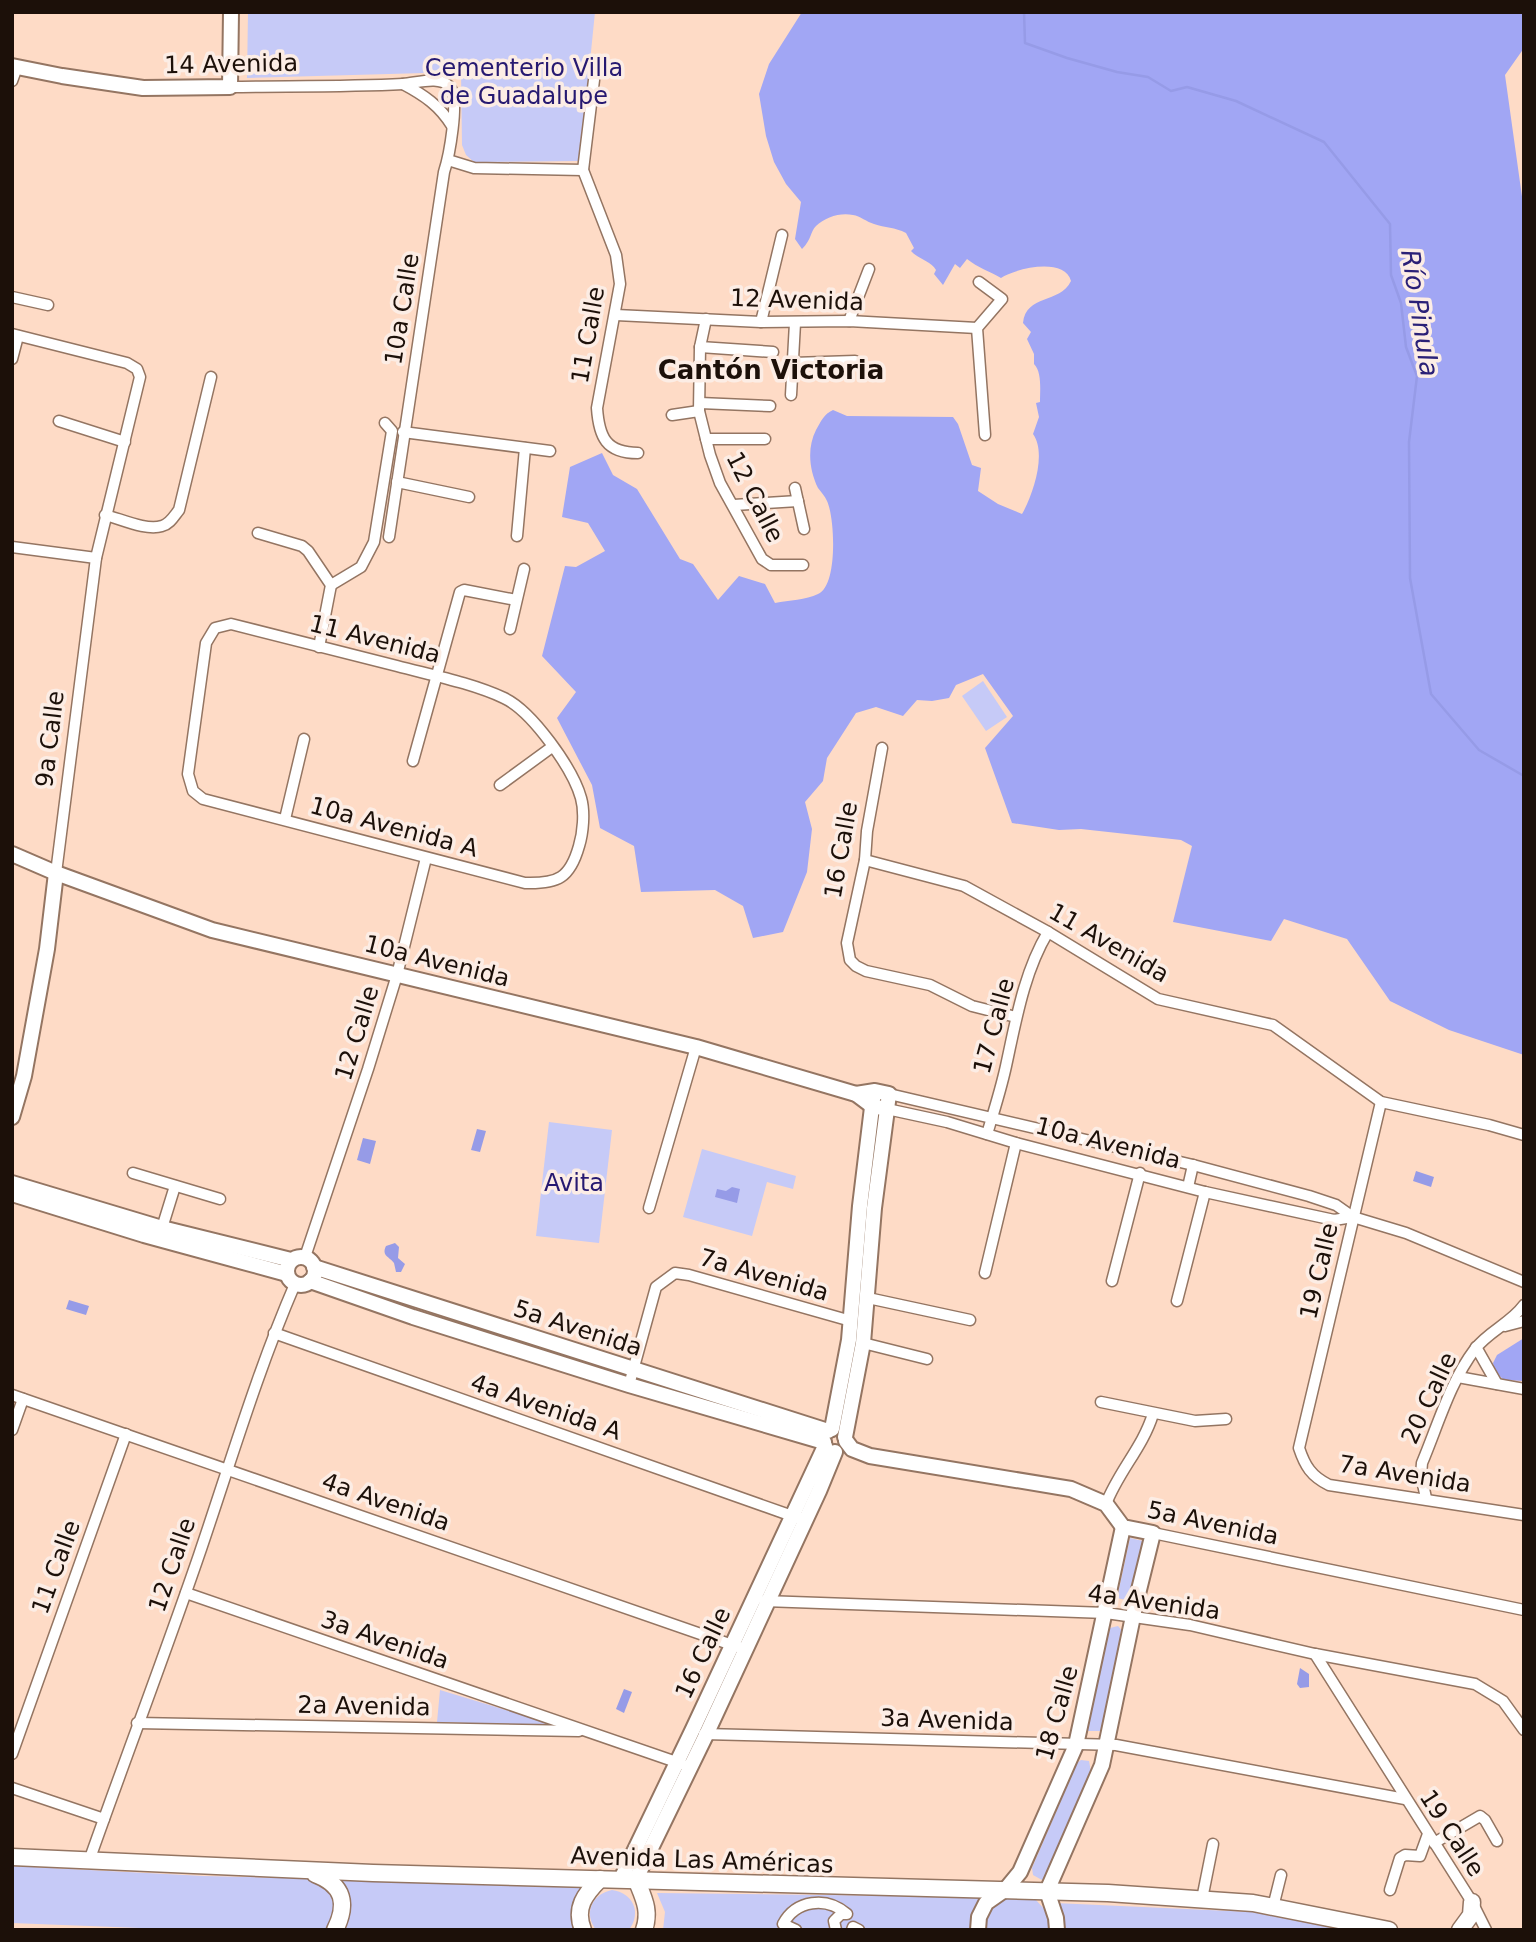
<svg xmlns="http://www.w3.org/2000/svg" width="1536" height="1942" viewBox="0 0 1536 1942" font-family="'DejaVu Sans',sans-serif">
  <rect width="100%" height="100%" fill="#fedbc6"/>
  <g fill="#c6caf7">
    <path d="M248 12H595L580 161 474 162 466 155 462 145 461 72 247 78Z"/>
    <path d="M983 681 1007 717 986 731 962 696Z"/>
    <path d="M549 1122 612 1130 599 1243 536 1236Z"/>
    <path d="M702 1149 796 1176 793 1189 767 1182 752 1236 683 1217Z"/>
    <path d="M1130 1538 1143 1541 1130 1601 1117 1598Z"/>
    <path d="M1118 1626 1123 1632 1101 1731H1087L1110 1628Z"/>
    <path d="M440 1690 558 1726 437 1722Z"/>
    <path d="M1081 1760 1089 1761 1091 1772 1046 1878 1042 1880 1033 1875 1032 1868 1077 1763Z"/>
    <path d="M12 1866 204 1876 322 1879 339 1901 331 1930H191L12 1923Z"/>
    <path d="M333 1880 587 1885 576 1930H337Z"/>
    <path d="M612 1890C633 1893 642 1912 629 1930H596C583 1913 592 1894 612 1890Z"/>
    <path d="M657 1893 984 1897 972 1930H663L665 1912Z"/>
    <path d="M1001 1898 1035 1899 1048 1913 1051 1930H984C985 1915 990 1907 1001 1898Z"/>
    <path d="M1055 1903 1252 1912 1342 1930H1063Z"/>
  </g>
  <g fill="#a1a6f4">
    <path d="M802 12H1524V48L1505 75 1524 211V1055L1449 1030 1390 1001 1347 939 1284 919 1271 941 1173 922 1192 846 1181 840 1081 829 1059 830 1012 823 985 748 1013 716 983 674 956 685 949 698 932 701 917 700 903 716 876 707 856 713 827 758 823 781 805 802 812 829 807 872 783 932 753 938 743 906 715 890 641 892 634 846 600 828 592 785 557 718 576 692 542 656 565 566 576 567 605 551 588 523 562 517 570 467 602 453 613 475 637 489 680 559 693 564 718 600 739 576 765 584 775 603C789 600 806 600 818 594 838 586 835 518 827 501 825 496 821 492 818 488 809 469 807 448 816 430 821 421 824 414 833 410L847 416 953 417 958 424 972 465 981 468 978 491 998 504 1022 514C1033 495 1047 453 1033 434L1039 417 1036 403 1040 402C1040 390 1042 372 1034 364V354L1027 339 1031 332 1023 323C1026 294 1060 304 1071 281 1065 257 1016 268 1001 278 989 271 978 268 967 259L960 268 955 264 943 285 934 274 936 270C931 261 918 259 911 251L914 248 906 233C895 227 885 228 874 224 867 222 860 216 853 215 841 212 825 217 816 226 810 232 812 239 802 249L795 239 801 202 786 184 774 162 766 136 759 94 769 64Z"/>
    <path d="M1524 1338V1381L1504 1380 1495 1372 1493 1363 1497 1355Z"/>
  </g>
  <g fill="#969be7">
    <path d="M477 1129 486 1131 480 1152 471 1150Z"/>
    <path d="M363 1138 376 1141 370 1164 357 1160Z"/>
    <path d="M1416 1171 1434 1177 1431 1187 1413 1181Z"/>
    <path d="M732 1187 740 1189 737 1203 715 1197 717 1189 726 1191Z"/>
    <path d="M395 1243 399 1247 398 1258 405 1264 401 1272H396L394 1263C390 1257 381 1256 386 1246Z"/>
    <path d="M69 1300 89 1306 86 1315 66 1309Z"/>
    <path d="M1300 1668 1309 1674V1687L1300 1688 1297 1684Z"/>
    <path d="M624 1689 632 1692 624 1713 616 1709Z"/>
  </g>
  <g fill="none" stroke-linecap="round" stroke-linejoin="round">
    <path stroke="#969be7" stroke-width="2.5" d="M1024 12 1025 43 1067 58 1117 72 1148 77 1171 91 1187 87 1236 101 1324 142 1390 224 1391 275 1401 303 1406 347 1417 376 1409 442 1410 578 1431 694 1479 750 1524 776"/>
    <defs>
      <g id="street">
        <path d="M594 80 583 170 616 255 620 284 597 408C599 437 606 453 638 453"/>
        <path d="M12 81 17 67"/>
        <path d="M403 84C424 95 440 106 452 126"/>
        <path d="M230 87C287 86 346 87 403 84 417 83 440 75 450 87 460 99 449 157 444 172L389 537"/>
        <path d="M448 160 474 168 583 170"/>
        <path d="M979 282 1002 299 977 328 985 435"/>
        <path d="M12 297 48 305"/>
        <path d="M616 315 761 322 849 321 977 328"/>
        <path d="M706 319 700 347 699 411 710 455 720 483 762 559 771 565H803"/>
        <path d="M849 321 869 269"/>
        <path d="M761 322 782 235"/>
        <path d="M12 334 127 363 137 369 140 377 96 558 56 873"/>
        <path d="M700 347 773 352"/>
        <path d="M12 359 18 336"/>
        <path d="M793 363 855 361"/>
        <path d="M791 395 795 323"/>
        <path d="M700 403 770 406"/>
        <path d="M672 415 699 411"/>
        <path d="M59 421 125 442"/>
        <path d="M403 432 550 451"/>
        <path d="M706 439H765"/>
        <path d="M397 482 469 497"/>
        <path d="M795 488 804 529"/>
        <path d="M734 505 798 501"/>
        <path d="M105 515C121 519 146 531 162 526 170 524 174 516 179 510L211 377"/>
        <path d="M258 533 302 546 308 551 331 585 319 647"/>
        <path d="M517 536 525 448"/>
        <path d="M12 547 96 558"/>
        <path d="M331 585 361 567 374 542 392 431 385 423"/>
        <path d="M231 624C286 638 341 652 397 666 431 675 472 683 504 698 532 711 573 769 581 798 585 812 583 833 579 846 570 878 558 884 525 883L203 799 193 791 188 774 206 643 215 628Z"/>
        <path d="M510 629 524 569"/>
        <path d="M882 748 867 831 865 860 847 943 850 960 856 966 866 971 930 985 972 1006 1016 1017"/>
        <path d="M413 761 460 592 464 590 516 600"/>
        <path d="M500 785 552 747"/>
        <path d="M285 819 304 739"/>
        <path d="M865 860 964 886 1048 932 1158 999 1273 1025 1381 1102 1489 1125 1524 1135"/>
        <path d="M889 1094 1193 1165 1309 1196 1336 1205 1353 1217 1406 1233 1524 1282"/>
        <path d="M1381 1102 1299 1448C1305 1466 1311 1476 1329 1485L1524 1515"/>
        <path d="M887 1109 947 1122 1016 1143 1205 1192 1334 1220 1353 1217"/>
        <path d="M987 1134C994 1111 1001 1089 1006 1066 1016 1020 1024 972 1048 932"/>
        <path d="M133 1173 220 1199"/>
        <path d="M1188 1187 1193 1165"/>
        <path d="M649 1208 696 1047"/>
        <path d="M162 1228 175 1186"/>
        <path d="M305 1257 368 1069 397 975 426 858"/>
        <path d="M985 1273 1016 1143"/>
        <path d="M1112 1281 1140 1173"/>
        <path d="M868 1298 970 1320"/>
        <path d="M1177 1301 1205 1192"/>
        <path d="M1505 1326 1524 1321"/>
        <path d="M274 1333 798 1518"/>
        <path d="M863 1343 927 1359"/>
        <path d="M1476 1347 1497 1384"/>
        <path d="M1458 1377 1524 1389"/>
        <path d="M629 1385 656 1287 675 1273 689 1275 851 1321"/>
        <path d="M12 1395 738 1647"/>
        <path d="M1101 1402 1195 1421 1226 1419"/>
        <path d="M12 1430 23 1399"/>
        <path d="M1426 1498 1421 1475 1422 1463C1438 1425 1450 1382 1475 1349 1489 1331 1511 1323 1524 1305"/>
        <path d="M1106 1504C1118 1472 1143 1447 1153 1414"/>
        <path d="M1153 1533 1524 1610"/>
        <path d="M186 1593 682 1764"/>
        <path d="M764 1601 1106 1613 1190 1625 1315 1654 1475 1684 1503 1701 1524 1730"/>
        <path d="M1315 1654 1472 1902 1486 1930"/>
        <path d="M137 1723 579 1731"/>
        <path d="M704 1734 1116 1745 1405 1799"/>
        <path d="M12 1754 126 1434"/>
        <path d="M12 1788 104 1819"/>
        <path d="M1434 1843 1480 1816 1485 1820 1497 1841"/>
        <path d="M89 1861C125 1759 164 1657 199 1555 230 1464 257 1372 295 1284"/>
        <path d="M1390 1890 1400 1858 1405 1855 1420 1856 1428 1834"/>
        <path d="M1202 1899 1213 1844"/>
        <path d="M1273 1907 1281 1875"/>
        <path d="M796 1930 783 1924C796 1900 826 1896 847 1914H841L834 1921 836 1930"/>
        <path d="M852 1930 853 1927 859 1930"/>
      </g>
      <g id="secondary">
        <path d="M12 66 62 76 143 88 230 87 231 12"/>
        <path d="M12 854 56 873 212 930 696 1047 856 1094 872 1106 887 1109"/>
        <path d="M12 1117 24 1076 47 949 56 873"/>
        <path d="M12 1183 162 1228 291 1260"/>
        <path d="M12 1194 144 1235 287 1274"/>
        <circle cx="301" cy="1271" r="14"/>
        <path d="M314 1267 828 1431"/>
        <path d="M310 1281 413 1317 629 1385 824 1442"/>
        <path d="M832 1429 849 1340 860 1206 873 1099"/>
        <path d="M845 1437 863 1343 874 1208 889 1094 875 1091 856 1094"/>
        <path d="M846 1441 852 1449 870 1456 1071 1489 1106 1504 1123 1527 1153 1533 1136 1602 1102 1765 1047 1891 1056 1918 1057 1930"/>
        <path d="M621 1879 693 1729 825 1446"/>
        <path d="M636 1879 706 1735 819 1491 835 1452"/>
        <path d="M978 1930 979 1917 986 1903 1006 1889 1020 1872 1076 1745 1123 1527"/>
      </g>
      <g id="primary">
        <path d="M12 1857 373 1873 1108 1893 1253 1903 1389 1930"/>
        <path d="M315 1874C344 1885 348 1904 335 1930"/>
        <path d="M636 1879C643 1897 651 1910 644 1930"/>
        <path d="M583 1930C574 1908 585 1894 600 1879"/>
        <path d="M1460 1930 1471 1915 1472 1902"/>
      </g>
    </defs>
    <use href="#street" stroke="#947562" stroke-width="13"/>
    <use href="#secondary" stroke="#947562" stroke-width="18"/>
    <use href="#primary" stroke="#947562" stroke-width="19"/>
    <use href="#street" stroke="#fff" stroke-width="10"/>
    <use href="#secondary" stroke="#fff" stroke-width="14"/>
    <use href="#primary" stroke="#fff" stroke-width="16"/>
  </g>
  <g text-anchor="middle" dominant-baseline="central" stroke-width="7" stroke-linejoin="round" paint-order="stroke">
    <g font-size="24" fill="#1c1009" stroke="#fcede5">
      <text transform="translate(231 64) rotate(-1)">14 Avenida</text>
      <text transform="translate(797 300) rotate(2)">12 Avenida</text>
      <text transform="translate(402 309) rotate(-81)">10a Calle</text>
      <text transform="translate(588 335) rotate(-80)">11 Calle</text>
      <text transform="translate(755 497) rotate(63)">12 Calle</text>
      <text transform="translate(375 639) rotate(14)">11 Avenida</text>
      <text transform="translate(50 739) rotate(-83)">9a Calle</text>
      <text transform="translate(394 827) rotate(15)">10a Avenida A</text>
      <text transform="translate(841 850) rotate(-80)">16 Calle</text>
      <text transform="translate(1109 943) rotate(30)">11 Avenida</text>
      <text transform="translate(437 961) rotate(14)">10a Avenida</text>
      <text transform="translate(994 1026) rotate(-75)">17 Calle</text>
      <text transform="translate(357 1033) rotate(-73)">12 Calle</text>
      <text transform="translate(1108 1143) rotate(14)">10a Avenida</text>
      <text transform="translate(1319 1271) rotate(-77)">19 Calle</text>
      <text transform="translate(764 1275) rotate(16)">7a Avenida</text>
      <text transform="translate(578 1328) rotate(18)">5a Avenida</text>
      <text transform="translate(1429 1398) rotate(-65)">20 Calle</text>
      <text transform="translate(546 1407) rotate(19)">4a Avenida A</text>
      <text transform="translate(1405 1474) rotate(9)">7a Avenida</text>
      <text transform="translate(386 1502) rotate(19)">4a Avenida</text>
      <text transform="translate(1213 1523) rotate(12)">5a Avenida</text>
      <text transform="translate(172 1565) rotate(-71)">12 Calle</text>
      <text transform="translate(56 1567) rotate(-70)">11 Calle</text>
      <text transform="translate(1154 1602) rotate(8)">4a Avenida</text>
      <text transform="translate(385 1640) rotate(19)">3a Avenida</text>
      <text transform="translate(703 1653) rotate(-65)">16 Calle</text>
      <text transform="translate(364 1706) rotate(1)">2a Avenida</text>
      <text transform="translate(1057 1713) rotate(-74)">18 Calle</text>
      <text transform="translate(947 1720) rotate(2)">3a Avenida</text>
      <text transform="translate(1452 1833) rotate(57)">19 Calle</text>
      <text transform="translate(702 1860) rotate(2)">Avenida Las Américas</text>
    </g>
    <g font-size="24" fill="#261971" stroke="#fcede5">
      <text x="524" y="68">Cementerio Villa<tspan x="524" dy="28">de Guadalupe</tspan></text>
      <text x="574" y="1183">Avita</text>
    </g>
    <g font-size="26" font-style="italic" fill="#2a2077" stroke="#fcede5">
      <text transform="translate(1420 313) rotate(81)">Río Pinula</text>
    </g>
    <g font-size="26" font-weight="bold" fill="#1c1009" stroke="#fcede5">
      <text x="771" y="370">Cantón Victoria</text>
    </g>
  </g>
  <rect width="1536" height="1942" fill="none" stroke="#1c1009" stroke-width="28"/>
</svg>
